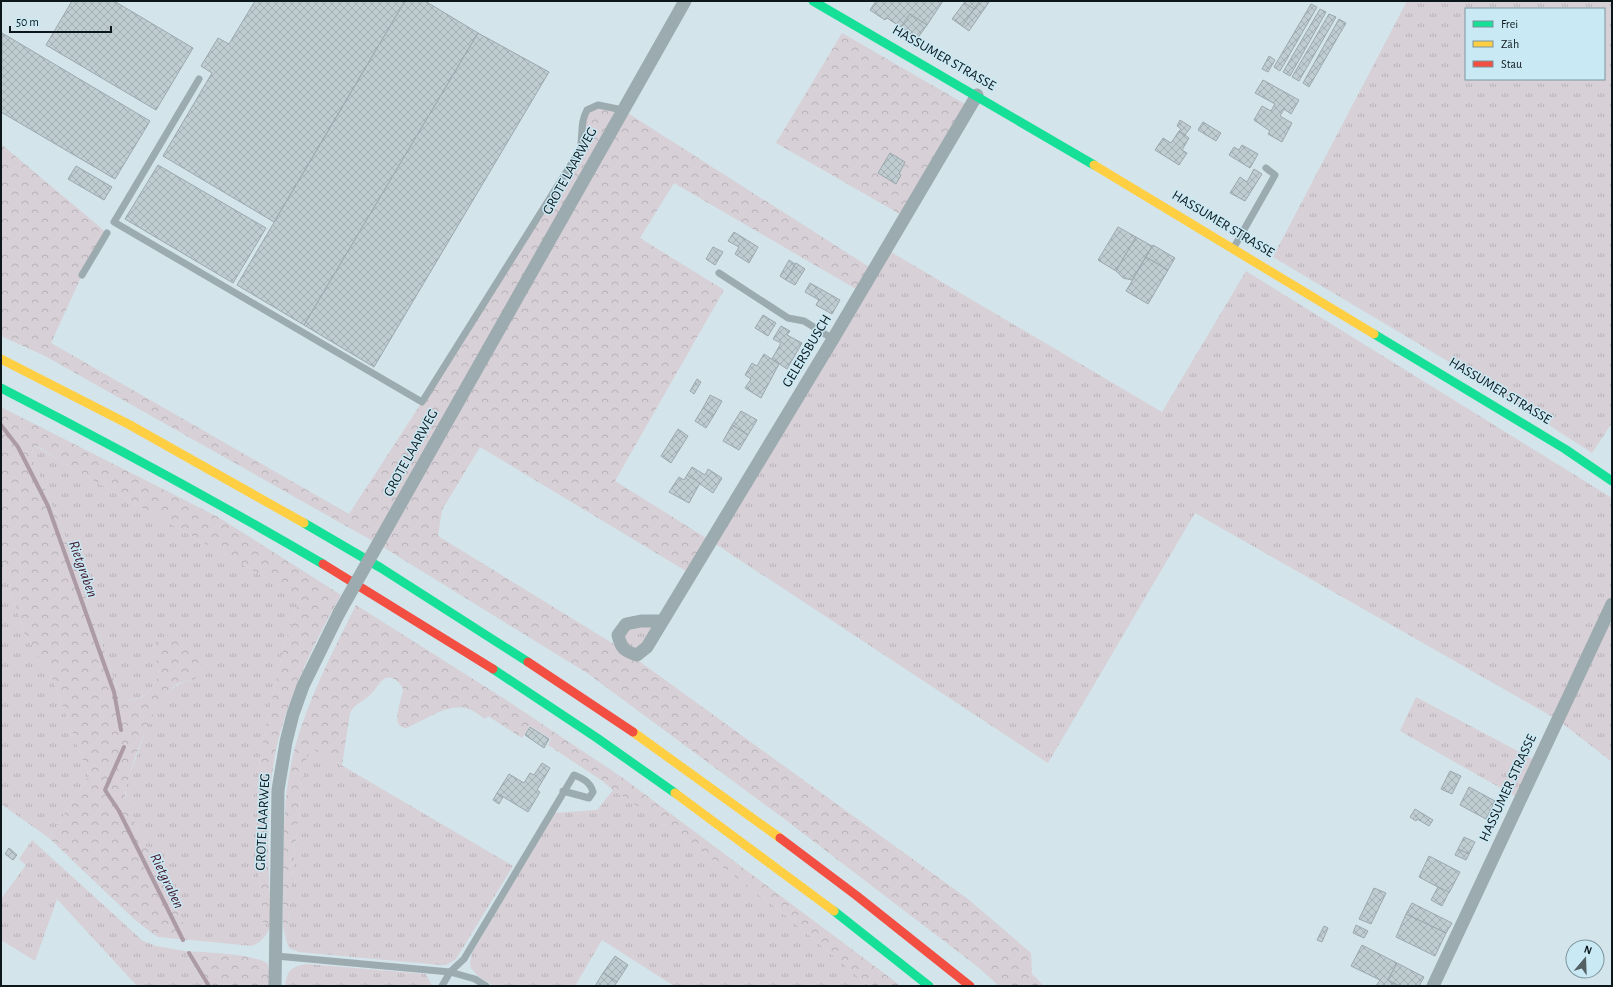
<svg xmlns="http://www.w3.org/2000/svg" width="1613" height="987" viewBox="0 0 1613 987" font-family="'Alegreya Sans',sans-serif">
  <defs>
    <pattern id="grass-tufts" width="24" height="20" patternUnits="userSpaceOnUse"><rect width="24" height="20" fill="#d7d0d7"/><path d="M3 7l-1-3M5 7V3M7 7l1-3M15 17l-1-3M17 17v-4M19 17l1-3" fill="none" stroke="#b7b2b8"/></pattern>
    <pattern id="forest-crowns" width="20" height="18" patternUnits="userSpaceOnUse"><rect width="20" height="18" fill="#d7d0d7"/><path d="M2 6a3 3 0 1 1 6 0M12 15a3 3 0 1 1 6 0" fill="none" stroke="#b7b2b8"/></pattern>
    <pattern id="building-cross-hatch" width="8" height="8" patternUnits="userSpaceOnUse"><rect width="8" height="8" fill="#bfccd1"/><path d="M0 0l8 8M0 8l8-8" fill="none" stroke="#a3aeb3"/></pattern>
  </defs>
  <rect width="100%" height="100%" fill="#d3e4ea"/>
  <g fill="url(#grass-tufts)" fill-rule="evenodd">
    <path d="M1407 1H1612V423L1592 453 1476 378 1273 257ZM1466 9H1604V79H1466Z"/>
    <path d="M886 249 1162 412 1246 271 1612 498V762L1558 720 1195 513 1048 763 711 541Z"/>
    <path d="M33 446H36L75 470 300 597 283 649 260 755 257 799 258 869 263 923 271 924C267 935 263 941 252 946L191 940 131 814C129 807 125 800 126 793 126 780 133 767 137 755 147 727 158 685 192 680L195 657 182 644 170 635 155 651C157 658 159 666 158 673 157 686 141 703 127 699 122 697 120 692 117 688L64 533 32 458Z"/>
    <path d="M1 559 25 635 50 673 89 776 49 838 1 804Z"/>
    <path d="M662 621 639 652 621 647 626 624Z"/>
    <path d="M1416 697 1538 762 1520 799 1400 731Z"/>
    <path d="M309 746 513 866 456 959 446 965H441L299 952 289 948 286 940 302 780Z"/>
    <path d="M613 790 680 835 779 910 869 986H674L602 940 575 986H494L479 977 471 968 470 963 472 953 554 813 597 810Z"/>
    <path d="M32 840 143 941 156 946 185 951 205 986H137L57 899 35 961 1 940V899L26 865 19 859Z"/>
    <path d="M306 964 426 974 432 986H285C287 971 290 967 306 964Z"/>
  </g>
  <g fill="url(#forest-crowns)">
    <path d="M842 33 970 107 905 217 776 143Z"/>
    <path d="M598 105 623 110 874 270 861 292 674 183 640 238 724 290 615 481 711 541 691 574 480 447 442 510 438 536 625 651 968 899 1031 953 1032 974 1044 986H999L978 967 787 821 587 673 378 544 45 356 1 336V144L107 233 82 275 51 343 349 514 422 402 580 150 582 120Z"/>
    <path d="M1 407 218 517 341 595C316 639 294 684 280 733 264 792 268 863 271 924L263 923 258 869 257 799 260 755 283 649 300 597 75 470 37 446H33L32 458 64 533 117 688C120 692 122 697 127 699 141 704 155 687 158 675 160 665 153 654 155 644 157 638 164 636 170 635 179 641 202 658 201 671 200 681 186 680 179 683 175 685 172 688 169 691 151 710 134 758 127 784L125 795 131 814 191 940 158 937 152 933 134 919 49 838 89 776 50 673 25 635 1 559Z"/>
    <path d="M356 605 500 696 623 778 901 986H869L779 910 680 835 613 790 601 780 548 745 551 739 530 726 522 738 488 716 485 719C480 716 475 711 469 709 449 701 424 721 406 728 389 727 402 700 403 689 401 684 397 680 392 678 381 675 378 688 371 694 363 702 355 703 350 713L342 765 309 747 302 780 286 940 283 925C284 866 280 804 295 747 309 697 333 651 356 605Z"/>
    <path d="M185 951C207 953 248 953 267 963L269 970V986H205Z"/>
  </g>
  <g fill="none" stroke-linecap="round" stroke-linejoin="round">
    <g stroke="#ac9aa4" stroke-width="4">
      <path d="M1 425 18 447 48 506 114 692 121 730"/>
      <path d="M124 747 105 790 119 811 183 940"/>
      <path d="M189 953 209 986"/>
    </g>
  </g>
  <g fill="url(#building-cross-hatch)" stroke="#9ba8ad">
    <path d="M72 1H114L193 48 156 110 46 45Z"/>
    <path d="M255 1H405L274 222 163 156 212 73 201 66 218 38 229 44Z"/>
    <path d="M405 1H425L478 33 304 325 237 285Z"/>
    <path d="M876 1H943L927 25 910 14 901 27 887 18 885 20 870 10Z"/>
    <path d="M965 1H980L974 9 964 3Z"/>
    <path d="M980 1 989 2 969 31 962 26Z"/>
    <path d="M964 3 974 9 962 26 952 19Z"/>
    <path d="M1311 4 1317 7 1280 71 1274 67Z"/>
    <path d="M1320 9 1326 12 1290 76 1283 72Z"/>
    <path d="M910 14 927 25 917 39 901 27Z"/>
    <path d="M1329 14 1336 17 1299 81 1292 77Z"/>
    <path d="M1339 19 1346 23 1309 87 1303 83Z"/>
    <path d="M2 33 150 121 115 179 1 112Z"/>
    <path d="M478 33 549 72 374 367 304 325Z"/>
    <path d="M1269 56 1275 60 1268 72 1262 69Z"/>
    <path d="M1263 80 1299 100 1291 114 1284 109 1280 116 1292 123 1282 142 1268 134 1270 131 1254 120 1262 106 1271 111 1275 104 1255 93Z"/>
    <path d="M1180 120 1191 127 1185 135 1179 131 1181 129 1177 126Z"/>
    <path d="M1203 122 1221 133 1216 141 1198 130Z"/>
    <path d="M1179 131 1189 138 1182 150 1187 153 1179 165 1155 150 1163 138 1171 143Z"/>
    <path d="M1242 145 1258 154 1250 168 1229 155 1234 147 1239 150Z"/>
    <path d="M890 153 905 162 899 174 901 175 896 184 878 173Z"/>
    <path d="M158 165 266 228 233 283 125 219Z"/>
    <path d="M76 166 112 187 104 200 68 179Z"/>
    <path d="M1254 169 1262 174 1245 201 1230 193 1240 177 1247 182Z"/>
    <path d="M1118 227 1136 237 1116 271 1098 260Z"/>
    <path d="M734 232 758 247 749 263 735 254 739 247 728 241Z"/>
    <path d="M1136 237 1152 246 1132 280 1123 278 1116 271Z"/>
    <path d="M1153 245 1175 258 1168 270 1146 257Z"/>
    <path d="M713 247 723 252 715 265 706 259Z"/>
    <path d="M1146 257 1168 270 1148 304 1126 291Z"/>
    <path d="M789 260 795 264 786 280 780 276Z"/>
    <path d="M796 263 805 269 795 285 786 280Z"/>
    <path d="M810 283 840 300 832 314 816 305 819 300 805 292Z"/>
    <path d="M763 315 776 323 768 336 755 328Z"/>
    <path d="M781 326 790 331 787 335 802 343 787 369 772 359 781 343 773 339Z"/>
    <path d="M764 354 779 364 761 398 745 388 751 379 745 375 752 363 757 366Z"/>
    <path d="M697 379 701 382 694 394 690 391Z"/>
    <path d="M710 395 722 401 714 415 703 408Z"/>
    <path d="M703 408 714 415 706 428 695 421Z"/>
    <path d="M741 411 757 420 748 435 732 425Z"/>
    <path d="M732 425 748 435 739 450 723 441Z"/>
    <path d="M678 429 688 436 671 463 661 456Z"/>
    <path d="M692 467 705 475 708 469 722 478 713 493 687 475Z"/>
    <path d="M687 475 700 483 689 503 669 492 679 477 684 480Z"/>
    <path d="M530 727 549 739 544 748 525 735Z"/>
    <path d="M542 763 550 768 537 790 540 792 528 812 497 793 509 774 524 783 530 773 534 775Z"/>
    <path d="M1450 771 1461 776 1452 794 1441 789Z"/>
    <path d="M1469 787 1495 801 1486 819 1460 805Z"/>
    <path d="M497 793 503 797 499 804 493 800Z"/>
    <path d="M1415 809 1433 820 1429 826 1417 819 1416 821 1410 817Z"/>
    <path d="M1464 837 1475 842 1469 854 1458 849Z"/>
    <path d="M9 848 17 855 13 860 5 854Z"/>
    <path d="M1458 849 1469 854 1466 860 1455 855Z"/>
    <path d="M1429 856 1460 872 1449 893 1419 877Z"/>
    <path d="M1438 887 1449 892 1442 906 1431 900Z"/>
    <path d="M1374 888 1386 893 1371 924 1359 919Z"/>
    <path d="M1412 903 1452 923 1446 933 1406 914Z"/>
    <path d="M1406 914 1446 933 1435 956 1396 937Z"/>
    <path d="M1356 925 1368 931 1364 938 1353 933Z"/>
    <path d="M1324 926 1328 928 1322 942 1317 940Z"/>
    <path d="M1362 945 1397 963 1388 980 1397 986H1376L1380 980 1351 966Z"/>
    <path d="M615 956 628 965 617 982 603 973Z"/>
    <path d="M1397 963 1424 977 1419 986H1400L1388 980Z"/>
    <path d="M603 973 617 982 614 986H595Z"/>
  </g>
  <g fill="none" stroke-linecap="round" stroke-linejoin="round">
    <g stroke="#9cabaf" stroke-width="7">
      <path d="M199 79 114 222 422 402 580 150C583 136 580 122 587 110L598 105 623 110"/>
      <path d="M1233 249 1275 175 1266 168"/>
      <path d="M719 273 788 318 804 321 833 339"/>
      <path d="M82 275 107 233"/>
      <path d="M276 956 450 972 475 979 486 986"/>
      <path d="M442 986 450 972 464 959 574 775C584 779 590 782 593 792L589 798 563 791"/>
    </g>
    <g stroke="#9cabaf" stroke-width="13">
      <path d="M388 526 685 1"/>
      <path d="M662 621H641L626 624 618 635C621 648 624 651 637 655L647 647 833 339 977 95"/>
      <path d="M275 986 278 790 286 742 293 714 303 686 339 613"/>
      <path d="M1433 986 1612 604"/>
    </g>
    <g stroke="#16e098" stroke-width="9">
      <path d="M813 1 1094 165"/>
      <path d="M1374 334 1565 449 1612 481"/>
      <path d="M1 388C110 444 217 502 323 564"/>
      <path d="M304 523 381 568 528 662"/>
      <path d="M493 669 597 738 675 793"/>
      <path d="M834 911 929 986"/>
    </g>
    <g stroke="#ffcf43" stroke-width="9">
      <path d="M1094 165 1374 334"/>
      <path d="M1 359 130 425 304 523"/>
      <path d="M633 732 780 838"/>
      <path d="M675 793 834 911"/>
    </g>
    <g stroke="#f24e42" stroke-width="9">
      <path d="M323 564 493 669"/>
      <path d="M528 662 633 732"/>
      <path d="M780 838 857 896 970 986"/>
    </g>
    <path stroke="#9cabaf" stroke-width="13" d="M339 613 388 526"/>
  </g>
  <g text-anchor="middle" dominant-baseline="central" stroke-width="3" stroke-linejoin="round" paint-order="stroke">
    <g font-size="14" fill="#0c171b" stroke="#c9e9f4">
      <text transform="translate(944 58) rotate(30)">HASSUMER STRASSE</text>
      <text transform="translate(570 171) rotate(-61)">GROTE LAARWEG</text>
      <text transform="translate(1223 224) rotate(31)">HASSUMER STRASSE</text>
      <text transform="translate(807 351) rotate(-59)">GELERSBUSCH</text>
      <text transform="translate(1500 391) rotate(31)">HASSUMER STRASSE</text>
      <text transform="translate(411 453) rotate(-61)">GROTE LAARWEG</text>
      <text transform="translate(1508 788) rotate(-65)">HASSUMER STRASSE</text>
      <text transform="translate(263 822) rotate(-87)">GROTE LAARWEG</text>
    </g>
    <g font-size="15" font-style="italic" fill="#44182b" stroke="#c9e9f4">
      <text transform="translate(83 569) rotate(70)">Rietgraben</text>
      <text transform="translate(167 881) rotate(64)">Rietgraben</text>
    </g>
  </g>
  <rect width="1613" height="987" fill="none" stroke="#0c171b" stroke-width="4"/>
  <rect x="1465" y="8" width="140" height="72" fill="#c9e9f4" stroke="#7d959d"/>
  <rect x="1473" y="21" width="20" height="6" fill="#16e098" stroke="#7d959d"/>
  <text x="1501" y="28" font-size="12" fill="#0c171b">Frei</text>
  <rect x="1473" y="41" width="20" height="6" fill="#ffcf43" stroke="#7d959d"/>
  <text x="1501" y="48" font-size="12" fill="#0c171b">Zäh</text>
  <rect x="1473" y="61" width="20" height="6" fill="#f24e42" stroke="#7d959d"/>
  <text x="1501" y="68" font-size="12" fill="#0c171b">Stau</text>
  <g transform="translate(1585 959) rotate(19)"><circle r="19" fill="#c9e9f4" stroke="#7d959d"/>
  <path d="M0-3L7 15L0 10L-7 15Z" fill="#525f63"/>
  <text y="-6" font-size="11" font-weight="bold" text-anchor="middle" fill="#0c171b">N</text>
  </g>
  <path d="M10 26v6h101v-6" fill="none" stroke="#0c171b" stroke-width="2"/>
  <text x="16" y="26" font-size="12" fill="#0c171b" stroke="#c9e9f4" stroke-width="3" paint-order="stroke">50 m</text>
</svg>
